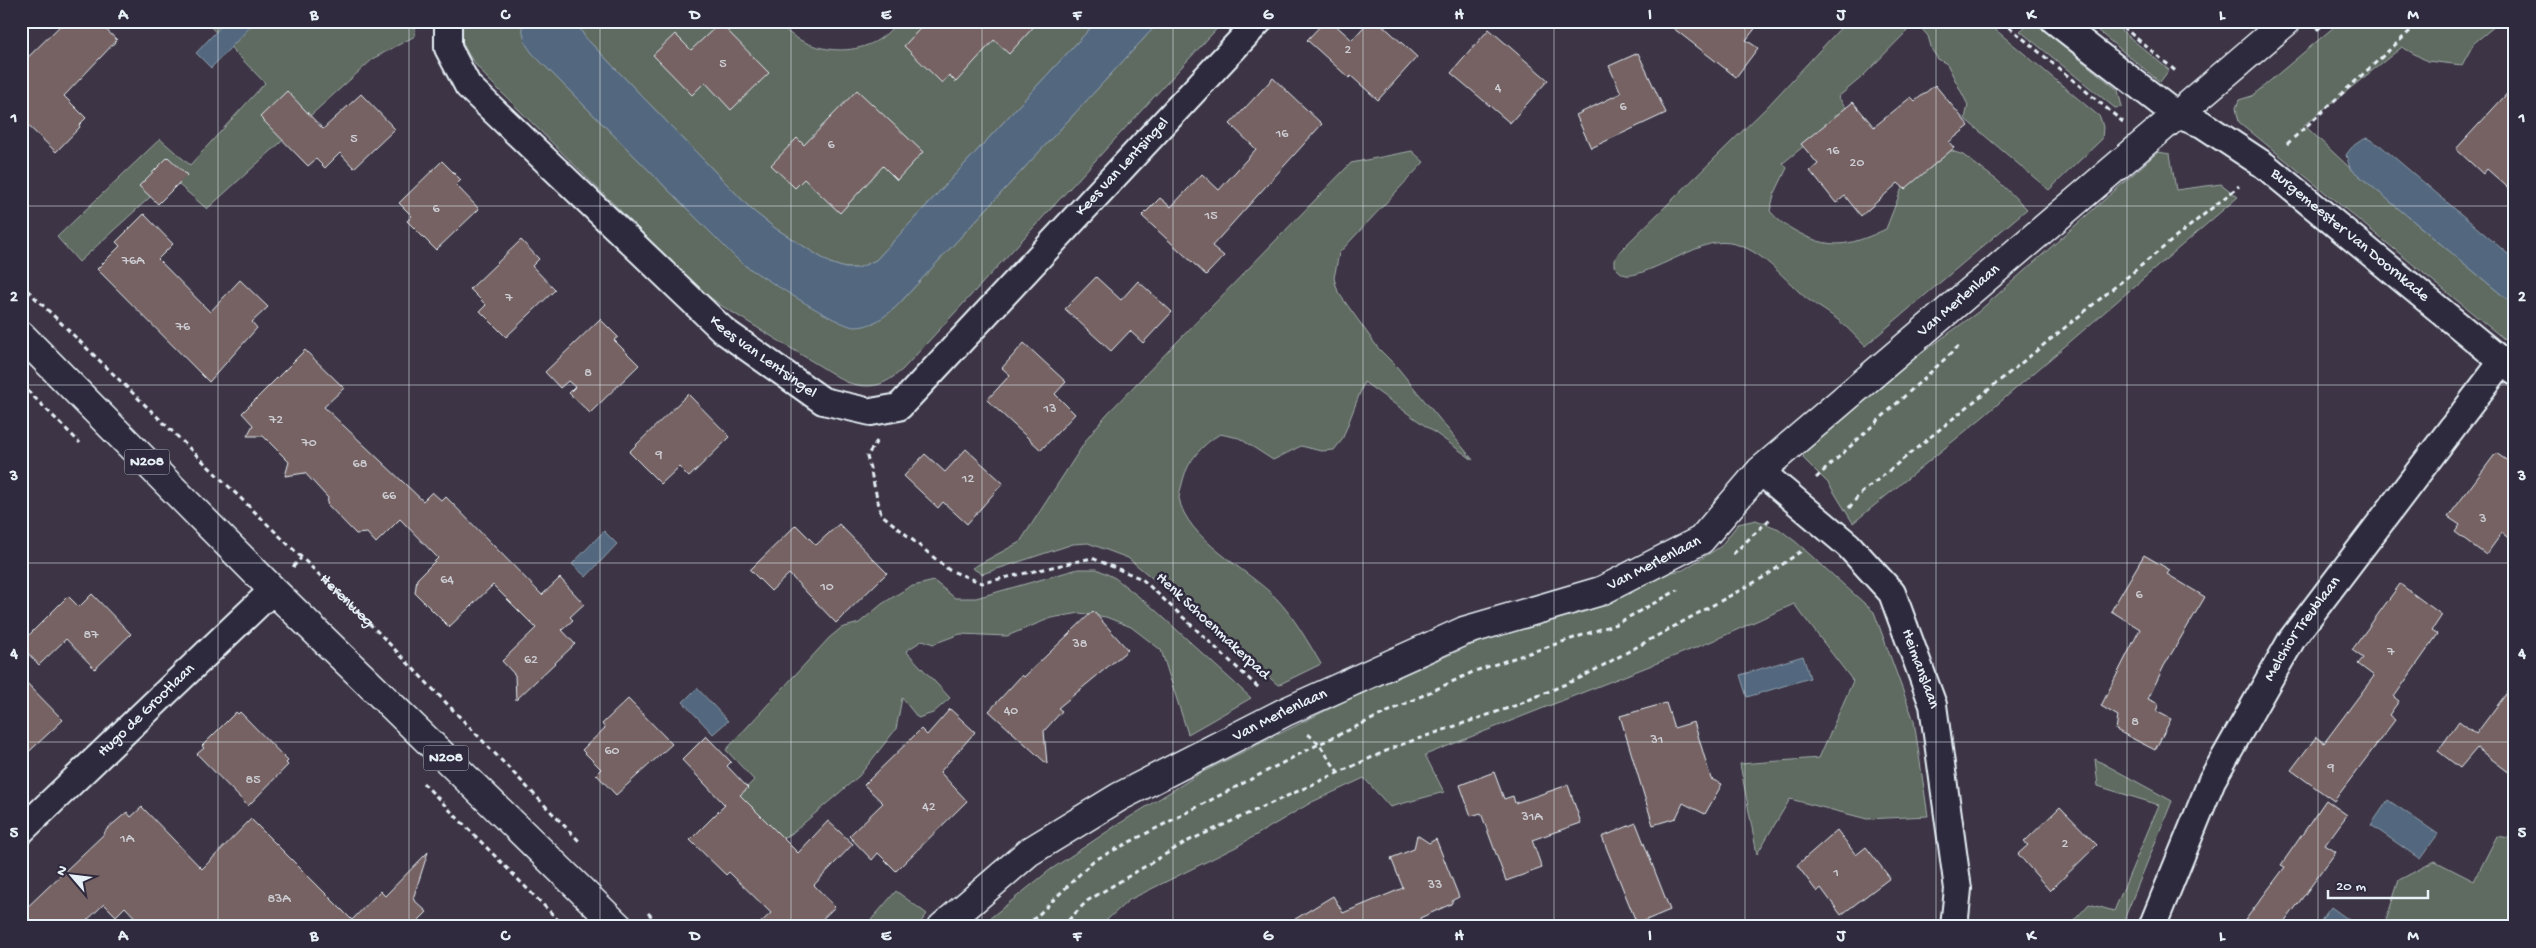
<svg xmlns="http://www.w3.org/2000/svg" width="2536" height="948" viewBox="0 0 2536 948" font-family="'Gochi Hand',sans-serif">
  <rect width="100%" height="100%" fill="#3d3545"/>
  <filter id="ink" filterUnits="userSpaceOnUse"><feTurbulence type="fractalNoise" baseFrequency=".02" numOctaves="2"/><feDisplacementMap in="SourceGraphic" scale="10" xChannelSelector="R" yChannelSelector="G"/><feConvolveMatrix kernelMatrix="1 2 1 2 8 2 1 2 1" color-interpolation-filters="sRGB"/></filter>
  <g filter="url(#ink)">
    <g fill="#5e6a60" stroke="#a3aeac">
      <path d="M205 21H414L415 36 374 58 207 209 171 178 79 262 57 237 160 139 190 165 265 83Z"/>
      <path d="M462 21H521L532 53 736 258 747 267 830 316 874 323 896 307 1160 21H1224L903 369C884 386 871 390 846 382L722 306 699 289 487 78C475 64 455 42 462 21Z"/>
      <path d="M575 21H777C805 57 872 62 897 21H1097L876 260 858 268H845L830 263 775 228 752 210 585 37Z"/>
      <path d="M1847 21H1985L2100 117 2103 127 2102 139 2049 190 1965 119 1968 105 1947 64 1938 59 1932 50 1928 36 1921 28 1911 27 1862 77 1838 97 1848 110 1783 163 1787 168 1774 195 1770 211C1779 222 1788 227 1801 234 1834 251 1854 244 1886 229L1902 188 1929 154 1941 147 1963 155 1998 181 2027 209 1865 346C1858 339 1851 331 1843 324 1832 314 1818 307 1806 298 1781 277 1753 237 1715 243 1693 246 1642 278 1626 275 1621 274 1617 269 1614 266V260L1621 250 1767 107Z"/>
      <path d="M2032 21 2118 90 2122 107 2115 108 2020 31Z"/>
      <path d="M2086 21H2110L2169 70 2160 82Z"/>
      <path d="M2341 21H2501L2474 43 2462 65 2427 61 2402 47 2304 125 2350 168 2515 306V348L2239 122 2236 108 2239 100 2252 96Z"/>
      <path d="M1412 151 1424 162 1339 253 1334 278 1338 292 1378 348 1397 367 1473 460 1364 382 1342 440 1334 450 1321 451 1301 446 1273 460 1239 438 1220 434C1203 444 1188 460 1183 480 1182 485 1179 493 1179 498 1186 539 1249 570 1276 598 1294 617 1308 642 1321 664L1278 685 1216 631 1128 558 1088 543 1073 544 982 574 972 568 1020 542 1087 439 1106 415 1351 163Z"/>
      <path d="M2158 152 2170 154 2176 190 2221 184 2238 197 1984 416 1853 523 1829 484 1803 458 1805 448 1896 372 1978 312Z"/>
      <path d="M1756 520 1779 529 1796 542 1874 612 1914 721 1928 816 1867 819 1790 799 1757 854 1740 764 1819 758 1853 681 1794 604 1710 642 1425 755 1444 792 1390 807 1364 778 1312 802 1236 847 1129 900 1099 927H979L1050 870 1117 825 1199 774 1343 702 1494 635 1632 580 1683 570 1720 547 1738 524Z"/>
      <path d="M1078 569H1097L1115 578 1153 608 1251 698 1188 734 1161 650 1131 627 1106 617 1080 613 1051 618 1007 636 960 634 933 644 923 640 906 651 950 698 933 713 918 718 902 698 896 729 859 776 791 834 773 844 722 813 754 780 726 750 829 638 841 628 859 623 882 604 909 587 934 581 955 598H976Z"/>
      <path d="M2095 759 2172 801 2121 927H2026L2023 925 2069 926 2089 904 2114 911 2159 805 2098 786Z"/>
      <path d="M2497 836 2515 839V927H2384L2399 880 2435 861 2474 881Z"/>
      <path d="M896 891 927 914 917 927H865Z"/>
    </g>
    <g fill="#53687e" stroke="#8f9faf">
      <path d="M226 21 254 23 211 68 196 53Z"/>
      <path d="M521 21H575L585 37 752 210 775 228 830 263 845 268H858L876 260 1097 21H1160L896 307C884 317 872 327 855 327 839 327 765 278 747 267L736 258 532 53 525 43Z"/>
      <path d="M2367 138 2381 146 2515 260V306L2350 168 2346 155C2352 146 2357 142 2367 138Z"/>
      <path d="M604 531 617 544 586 577 572 564Z"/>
      <path d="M1803 656 1810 678 1747 697 1740 675Z"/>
      <path d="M697 688 728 721 713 734 683 702Z"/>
      <path d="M2388 800 2438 834 2420 859 2371 825Z"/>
      <path d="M2331 907 2359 927 2317 926Z"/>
    </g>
    <g fill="#766264" stroke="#e8f1f8">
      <path d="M65 21 98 22 117 40 64 96 86 118 79 125 80 127 56 152 21 119V64Z"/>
      <path d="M927 21H1039L1009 54 994 40 956 82 949 75 942 83 904 46Z"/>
      <path d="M1325 21H1331L1352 40 1369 21H1378L1417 57 1378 100 1351 76 1349 78 1307 40Z"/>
      <path d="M1664 21H1761L1746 40 1758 48 1736 77Z"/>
      <path d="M720 23 769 73 731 110 705 82 692 95 653 55 675 34 691 50Z"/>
      <path d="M1489 29 1548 80 1510 123 1451 73Z"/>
      <path d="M1638 53 1666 113 1591 148 1576 115 1621 93 1609 66Z"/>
      <path d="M1273 78 1322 124 1212 246 1224 256 1206 275 1142 216 1160 198 1171 207 1202 174 1219 190 1256 149 1230 124Z"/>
      <path d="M1935 85 1969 126 1949 142 1954 148 1905 189 1898 183 1861 216 1845 196 1836 203 1810 171 1818 164 1801 144 1853 102 1874 127 1911 97 1915 101Z"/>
      <path d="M2515 85V194L2487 169 2483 174 2456 149Z"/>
      <path d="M857 90 923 152 897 180 883 166 840 213 804 179 795 188 771 165 797 138 804 145Z"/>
      <path d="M287 91 323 129 361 94 395 129 354 168 340 153 325 168 316 159 308 166 260 117Z"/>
      <path d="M168 157 187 175 158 204 139 186Z"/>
      <path d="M442 161 461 180 456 185 479 209 436 250 407 221 412 216 399 203Z"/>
      <path d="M144 214 173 244 158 259 210 312 240 280 268 307 252 322 257 328 209 382 97 269 120 246 116 242Z"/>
      <path d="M521 240 539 259 532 266 555 290 506 337 480 311 486 305 470 289Z"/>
      <path d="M1096 277 1121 300 1138 281 1172 312 1143 343 1130 331 1111 351 1065 309Z"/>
      <path d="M600 319 618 337 614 340 639 365 590 413 569 393 575 387 568 381 560 388 545 372Z"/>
      <path d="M1024 343 1066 382 1055 394 1075 414 1041 450 987 400 1010 375 1002 368Z"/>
      <path d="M305 350 344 388 324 407 423 501 432 492 442 501 446 497 542 595 560 578 584 604 570 617 573 620 562 630 575 644 516 700 515 675 502 661 536 628 493 585 449 627 415 593 417 579 438 558 400 519 376 543 367 533 356 534 327 504 328 498 305 473 285 476 289 462 263 436H247L253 425 242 413Z"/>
      <path d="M688 394 730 437 689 477 679 467 661 484 629 452Z"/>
      <path d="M966 449 1003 483 967 524 943 502 938 508 904 476 925 454 945 472Z"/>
      <path d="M2496 453 2515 466V543L2502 533 2486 555 2455 532 2460 525 2448 517Z"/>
      <path d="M839 524 887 573 836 623 789 574 771 591 750 570 796 525 816 545Z"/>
      <path d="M2144 555 2170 570 2167 574 2205 597 2164 666 2148 699 2159 704 2156 711 2171 719 2155 750 2116 730 2118 716 2101 706 2140 629 2111 611Z"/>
      <path d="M2400 584 2442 615 2432 630 2438 634 2394 697 2399 701 2389 715 2395 720 2334 801 2291 770 2316 737 2324 743 2374 676 2358 664 2363 658 2352 650Z"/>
      <path d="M92 594 131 634 95 669 66 639 39 665 21 646V643L68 596 79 607Z"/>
      <path d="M1093 611 1128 650 1058 708 1062 711 1044 731 1047 764 989 711 1022 675 1024 677Z"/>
      <path d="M21 677 63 720 21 759Z"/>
      <path d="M2515 682V777L2477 748 2460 768 2438 751 2459 721 2476 734Z"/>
      <path d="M628 699 672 744 616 795 596 774 601 769 582 750 605 728 602 724Z"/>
      <path d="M1666 703 1674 728 1694 722 1711 779 1722 784 1705 814 1683 803 1676 818 1653 825 1620 716Z"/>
      <path d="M950 709 975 732 940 772 967 801 896 871 878 853 872 860 849 836 883 803 864 785 921 729 927 735Z"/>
      <path d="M236 712 238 714 240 712 288 761 286 763 288 765 248 806 197 754 204 748 202 746Z"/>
      <path d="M706 736 731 762 727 766 748 788 740 795 798 853 828 821 853 844 814 885 835 907 814 927H756L771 913 729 872 726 875 690 840 725 805 682 760Z"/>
      <path d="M1494 772 1504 799 1513 796 1515 803 1568 785 1581 823 1532 840 1542 868 1506 881 1481 813 1471 816 1460 785Z"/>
      <path d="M2326 800 2347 815 2325 845 2336 852 2281 927H2240L2285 867 2281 865Z"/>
      <path d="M142 807 202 869 251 819 352 920 380 891 385 896 428 852 413 899 427 912 412 927H144L125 907 116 916 104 904 80 927H21V913L103 835 107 829 127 812 131 817Z"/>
      <path d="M2060 807 2097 845 2050 891 2018 854 2028 845 2024 842Z"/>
      <path d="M1636 823 1670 910 1637 924 1602 837Z"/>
      <path d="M1837 830 1856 855 1866 847 1890 878 1841 915 1821 888 1817 892 1797 865Z"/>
      <path d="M1417 835 1429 843 1436 839 1459 897 1453 900 1451 904 1420 918 1423 927H1282L1333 896 1343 913 1403 888 1391 858 1414 849Z"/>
    </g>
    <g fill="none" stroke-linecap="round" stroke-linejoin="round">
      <defs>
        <g id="minor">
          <path id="s2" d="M448 21V48L468 86 724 331 823 401 871 412 899 407 1259 21"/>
          <path id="s3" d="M2055 21 2175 114 2202 124 2264 165 2515 372"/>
          <path id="s4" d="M1760 471 1848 545 1892 593 1933 705 1958 889 1954 927"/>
          <path id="s5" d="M21 831 273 590"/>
          <path id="s6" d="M2152 927 2212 780 2292 639 2502 362"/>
        </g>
        <g id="secondary">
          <path id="s7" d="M942 927 1029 852 1119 797 1285 712 1464 631 1601 591 1701 540 1760 471 2287 21"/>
        </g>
        <path id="primary" d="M21 335 273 590 619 927"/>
      </defs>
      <use href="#minor" stroke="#e8f1f8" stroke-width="30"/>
      <use href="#secondary" stroke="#e8f1f8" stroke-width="31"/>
      <use href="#primary" stroke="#e8f1f8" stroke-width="31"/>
      <g stroke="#e8f1f8" stroke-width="3" stroke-dasharray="5 4" stroke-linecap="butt">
        <path d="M2002 21 2123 122"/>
        <path d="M2116 21 2178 73"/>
        <path d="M2317 30 2327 21"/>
        <path d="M2287 144 2421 21"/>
        <path id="s1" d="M21 284 378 632 580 842"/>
        <path d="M21 384 80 443"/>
        <path d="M877 441 867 456 881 514 949 570 982 583 1092 558 1142 579 1260 689"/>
        <path d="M1816 478 1960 345"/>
        <path d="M1849 508 1859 495 2239 186"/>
        <path d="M1733 554 1770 519"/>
        <path d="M293 567 301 558"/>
        <path d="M1308 734 1319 744 1338 772"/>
        <path d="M423 783 565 927"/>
        <path d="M648 913 662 927"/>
        <path d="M1026 927 1093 861 1319 744 1475 671 1616 624 1678 590"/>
        <path d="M1062 927 1087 901 1186 842 1397 746 1517 705 1582 677 1766 576 1804 549"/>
      </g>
      <use href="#minor" stroke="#2f2a3d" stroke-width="26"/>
      <use href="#secondary" stroke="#2f2a3d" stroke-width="28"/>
      <use href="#primary" stroke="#2f2a3d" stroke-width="28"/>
    </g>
  </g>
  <path fill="none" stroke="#e8f1f8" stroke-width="1" stroke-opacity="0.55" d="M218 21V927M409 21V927M600 21V927M791 21V927M982 21V927M1173 21V927M1363 21V927M1554 21V927M1745 21V927M1936 21V927M2127 21V927M2318 21V927M21 206H2515M21 385H2515M21 563H2515M21 742H2515"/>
  <g text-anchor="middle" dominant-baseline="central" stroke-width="5" stroke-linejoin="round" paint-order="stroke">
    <g font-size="14" fill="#cccdd3">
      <text x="1348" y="50">2</text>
      <text x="723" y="64">5</text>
      <text x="1498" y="88">4</text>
      <text x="1623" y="107">6</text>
      <text x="1282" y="134">16</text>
      <text x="354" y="139">5</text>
      <text x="831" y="145">6</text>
      <text x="1833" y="151">16</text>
      <text x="1857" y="163">20</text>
      <text x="436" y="209">6</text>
      <text x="1211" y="216">15</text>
      <text x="133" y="261">76A</text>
      <text x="509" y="298">7</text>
      <text x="183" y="327">76</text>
      <text x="588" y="373">8</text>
      <text x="1050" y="409">13</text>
      <text x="276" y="420">72</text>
      <text x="309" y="443">70</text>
      <text x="659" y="455">9</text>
      <text x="360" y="464">68</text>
      <text x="968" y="479">12</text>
      <text x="389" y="496">66</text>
      <text x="2483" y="519">3</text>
      <text x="447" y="580">64</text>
      <text x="827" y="587">10</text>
      <text x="2139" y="595">6</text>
      <text x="91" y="635">87</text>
      <text x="1080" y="644">38</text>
      <text x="2391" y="652">7</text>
      <text x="531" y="660">62</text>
      <text x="1011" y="711">40</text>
      <text x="2135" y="722">8</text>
      <text x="1657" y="740">31</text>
      <text x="612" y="751">60</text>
      <text x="2331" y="768">9</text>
      <text x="253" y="780">85</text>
      <text x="929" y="807">42</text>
      <text x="1532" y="817">31A</text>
      <text x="127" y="839">1A</text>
      <text x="2065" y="844">2</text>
      <text x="1836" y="873">1</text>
      <text x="1435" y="885">33</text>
      <text x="279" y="899">83A</text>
    </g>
    <g fill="#2f2a3d" stroke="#b0b5c0" stroke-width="1">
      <rect x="124.5" y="449.5" width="45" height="25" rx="4"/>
      <rect x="423.5" y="745.5" width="45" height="25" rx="4"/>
    </g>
    <g font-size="15" font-weight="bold" fill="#e8f1f8">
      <text x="147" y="462">N208</text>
      <text x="446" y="758">N208</text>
    </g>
    <g font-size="16" fill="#e8f1f8" stroke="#2f2a3d">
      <text stroke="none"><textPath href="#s2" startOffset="951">Kees van Lentsingel</textPath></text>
      <text stroke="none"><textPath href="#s3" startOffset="366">Burgemeester Van Doornkade</textPath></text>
      <text stroke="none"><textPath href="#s7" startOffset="1211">Van Merlenlaan</textPath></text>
      <text stroke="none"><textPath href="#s2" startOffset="471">Kees van Lentsingel</textPath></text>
      <text stroke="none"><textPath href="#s7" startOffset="806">Van Merlenlaan</textPath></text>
      <text stroke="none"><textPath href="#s1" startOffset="454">Herenweg</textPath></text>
      <text transform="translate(1212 627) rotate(43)">Henk Schoenmakerpad</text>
      <text stroke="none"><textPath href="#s6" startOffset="335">Melchior Treublaan</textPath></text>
      <text stroke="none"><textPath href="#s4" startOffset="261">Heimanslaan</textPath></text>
      <text stroke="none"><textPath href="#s5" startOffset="174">Hugo de Grootlaan</textPath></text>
      <text stroke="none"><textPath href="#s7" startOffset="401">Van Merlenlaan</textPath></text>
    </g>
  </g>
  <rect width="2536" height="948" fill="none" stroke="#2f2a3d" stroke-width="55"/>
  <g transform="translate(72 876) rotate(298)" stroke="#2f2a3d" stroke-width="4" paint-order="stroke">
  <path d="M0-4L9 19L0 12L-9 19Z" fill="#e8f1f8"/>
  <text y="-8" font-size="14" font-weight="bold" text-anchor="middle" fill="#e8f1f8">N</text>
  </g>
  <path d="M2328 890v8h100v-8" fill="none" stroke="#e8f1f8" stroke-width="2.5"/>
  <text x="2336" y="890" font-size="15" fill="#e8f1f8" stroke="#2f2a3d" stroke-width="4" paint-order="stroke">20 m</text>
  <rect x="28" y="28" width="2480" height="892" fill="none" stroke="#e8f1f8" stroke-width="2"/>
  <g font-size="16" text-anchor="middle" font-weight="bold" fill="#e8f1f8">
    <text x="123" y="19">A</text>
    <text x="314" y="19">B</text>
    <text x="505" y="19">C</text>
    <text x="695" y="19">D</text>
    <text x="886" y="19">E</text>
    <text x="1077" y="19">F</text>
    <text x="1268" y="19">G</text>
    <text x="1459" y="19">H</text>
    <text x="1650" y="19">I</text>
    <text x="1841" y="19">J</text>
    <text x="2031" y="19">K</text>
    <text x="2222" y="19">L</text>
    <text x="2413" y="19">M</text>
    <text x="14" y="122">1</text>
    <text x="2522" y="122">1</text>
    <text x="14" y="301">2</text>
    <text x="2522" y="301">2</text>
    <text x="14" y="480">3</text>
    <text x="2522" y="480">3</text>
    <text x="14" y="658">4</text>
    <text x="2522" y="658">4</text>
    <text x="14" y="837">5</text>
    <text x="2522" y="837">5</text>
    <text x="123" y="940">A</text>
    <text x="314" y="940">B</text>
    <text x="505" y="940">C</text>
    <text x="695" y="940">D</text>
    <text x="886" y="940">E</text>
    <text x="1077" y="940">F</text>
    <text x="1268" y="940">G</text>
    <text x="1459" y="940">H</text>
    <text x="1650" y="940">I</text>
    <text x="1841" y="940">J</text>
    <text x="2031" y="940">K</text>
    <text x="2222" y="940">L</text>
    <text x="2413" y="940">M</text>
  </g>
</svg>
